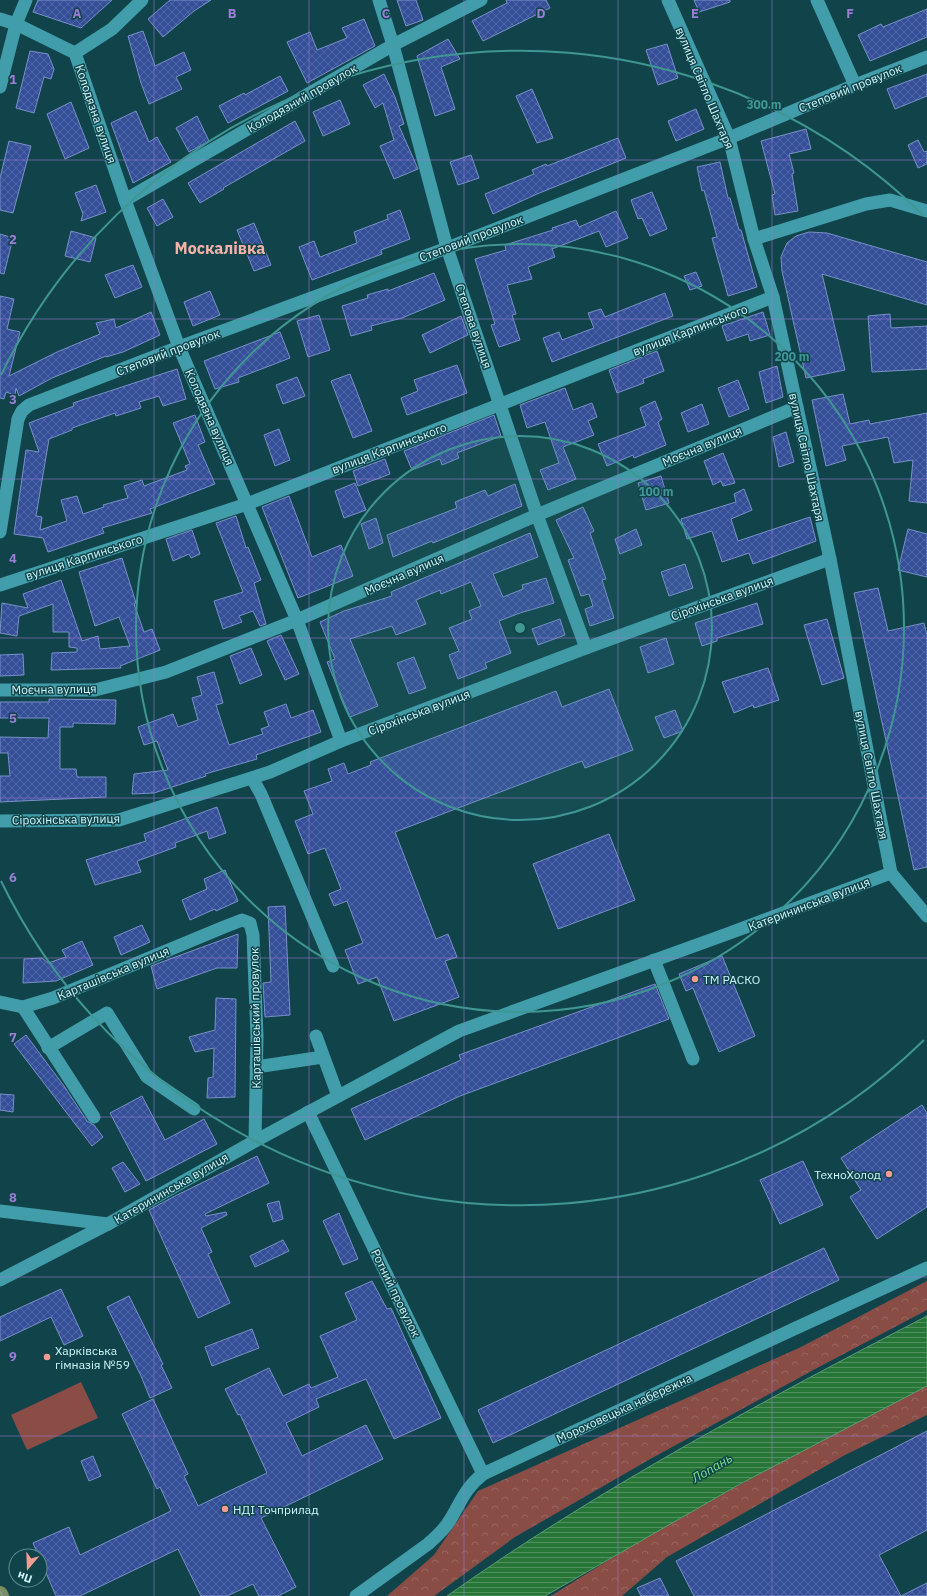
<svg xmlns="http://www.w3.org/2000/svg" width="927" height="1596" viewBox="0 0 927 1596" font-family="'IBM Plex Sans',sans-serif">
  <defs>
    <pattern id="forest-crowns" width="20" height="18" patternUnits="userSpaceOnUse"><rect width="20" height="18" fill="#894d46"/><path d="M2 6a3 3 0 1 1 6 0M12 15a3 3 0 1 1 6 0" fill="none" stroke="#986762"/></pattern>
    <pattern id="water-rules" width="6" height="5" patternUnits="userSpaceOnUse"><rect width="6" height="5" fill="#287637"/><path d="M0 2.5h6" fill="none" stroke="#50915f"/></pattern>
    <pattern id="building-cross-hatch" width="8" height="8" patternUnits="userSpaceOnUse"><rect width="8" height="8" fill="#354e98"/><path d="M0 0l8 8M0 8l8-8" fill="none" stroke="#5168a7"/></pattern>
  </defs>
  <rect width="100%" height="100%" fill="#11444a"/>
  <g fill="url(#forest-crowns)">
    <path d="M927 1281V1310L817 1368 652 1458 515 1537 434 1596H387L434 1555 478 1491 801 1347Z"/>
    <path d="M927 1385V1415L845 1455 667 1557 622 1596H551C672 1518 800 1452 927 1385Z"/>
  </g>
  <path fill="#894d46" d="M81 1382 98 1418 27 1450 11 1415Z"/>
  <path fill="url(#water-rules)" stroke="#5a9d73" d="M927 1316V1386L740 1484 545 1596H447C598 1489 763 1401 927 1316Z"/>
  <g fill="url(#building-cross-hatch)" stroke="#7990c8">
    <path d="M38 0H112L81 28 33 12Z"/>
    <path d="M170 0H211L194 11 163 37 148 19Z"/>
    <path d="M397 0H416L423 20 406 26Z"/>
    <path d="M506 0H546L550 8 483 41 472 21 507 3Z"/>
    <path d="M694 0H730V2L699 12Z"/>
    <path d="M927 9V37L870 61 858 35 881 24 883 27Z"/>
    <path d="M364 19 375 46 307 83 287 42 310 32 317 50 347 38 342 28Z"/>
    <path d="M143 31 155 66 184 52 191 70 176 77 182 89 149 104 141 83 128 36Z"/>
    <path d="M448 39 460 59 441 67 455 109 435 116 417 56Z"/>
    <path d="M667 44 678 78 658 85 646 50Z"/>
    <path d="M30 51 48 54 54 69 51 79 44 77 34 113 16 108Z"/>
    <path d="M384 74 395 97 404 124 399 126 418 169 394 179 380 146 394 140 383 103 375 108 363 85Z"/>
    <path d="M927 74V96L895 109 887 89Z"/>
    <path d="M280 76 288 91 228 123 219 106 244 93 245 95Z"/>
    <path d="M532 89 553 138 537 143 516 96Z"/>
    <path d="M340 100 350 124 323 136 313 112Z"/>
    <path d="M71 102 89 148 65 159 47 114Z"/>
    <path d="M696 109 704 129 676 141 668 121Z"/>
    <path d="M136 111 149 142 157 137 171 162 133 183 111 123Z"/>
    <path d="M197 116 209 141 189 152 176 128Z"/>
    <path d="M295 121 305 141 223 188 224 189 200 203 188 183Z"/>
    <path d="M806 129 811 149 789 154 794 173 792 174 798 211 775 215 772 195 775 194 761 141Z"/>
    <path d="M618 138 626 158 537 194 493 214 485 194 534 174 532 170 546 164 547 166Z"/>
    <path d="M918 140 924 152 927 151V164L918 168 908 145Z"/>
    <path d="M9 141 31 146 13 213 0 210V178Z"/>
    <path d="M471 155 479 178 458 185 450 162Z"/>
    <path d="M720 162 728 198H730L739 230H741L757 287 728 296 712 238 717 237 704 190 702 191 697 167Z"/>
    <path d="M96 185 106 212 81 221 83 214 75 193Z"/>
    <path d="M652 192 667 229 650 236 642 218 638 219 631 200Z"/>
    <path d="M163 199 173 217 157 226 147 208Z"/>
    <path d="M400 210 410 239 381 250 382 254 312 280 299 247 314 241 320 257 357 243 354 232 388 219 387 215Z"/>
    <path d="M616 211 628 238 606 247 599 231 552 249 555 257 528 267 532 279 507 285 516 314 512 315 520 340 499 347 491 325 495 324 475 259 506 250 505 245 553 230 552 228 576 220 579 227Z"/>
    <path d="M254 223 271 265 254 271 237 230Z"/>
    <path d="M71 231 96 238 90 262 65 256Z"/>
    <path d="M809 232 827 233 927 262V305L822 274 845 370 806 378 782 271 781 257 787 243 796 236Z"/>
    <path d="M0 234 13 238 4 274 0 273Z"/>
    <path d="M133 265 142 287 115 298 105 275Z"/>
    <path d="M696 272 702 286 690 290 684 276Z"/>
    <path d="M434 273 445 300 402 318 371 326 372 330 351 336 342 306 368 298 367 295 388 289V291Z"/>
    <path d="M210 291 220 315 193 326 184 302Z"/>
    <path d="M665 293 673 316 552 362 543 338 559 332 562 340 594 328 588 313 601 309 605 317Z"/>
    <path d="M0 296 14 299 7 329 20 332 9 376 57 352 100 334 96 323 114 319 116 328 151 312 160 335 123 352 106 357V356L52 378 19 396 16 388 15 395 6 392 4 399 0 398Z"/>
    <path d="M763 312 770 335 750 341 748 334 727 341 722 326Z"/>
    <path d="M890 314 891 328 927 326V369L872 372 868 316Z"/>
    <path d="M319 315 330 350 308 357 297 321Z"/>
    <path d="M461 316 468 335 430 353 422 335Z"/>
    <path d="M280 332 290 358 238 378 239 382 215 389 204 361Z"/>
    <path d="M657 351 664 371 643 379 644 383 617 393 609 370Z"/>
    <path d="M457 365 467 393 407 415 401 398 418 391 414 380Z"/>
    <path d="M777 366 783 397 766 403 759 372Z"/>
    <path d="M177 369 186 399 163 406 159 396 139 402 141 408 116 416 115 413 72 428V430L49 439 36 516 42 517 40 530 67 521 61 500 77 496 83 514 104 507 103 505 128 498 124 486 142 480 144 486 187 470 185 466 190 464 173 423 195 415 205 442 198 445 215 484 150 509 152 513 102 528 104 533 48 552 43 538 14 534 26 450 39 452 29 423 74 406 73 403Z"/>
    <path d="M350 374 372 431 353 438 331 381Z"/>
    <path d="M297 377 305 396 283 404 276 385Z"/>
    <path d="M738 380 749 409 729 417 718 388Z"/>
    <path d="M565 388 573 410 592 403 597 417 588 421 594 435 563 447 576 479 548 490 540 470 559 463 545 422 527 428 520 405Z"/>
    <path d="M843 394 850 424 869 420 870 424 927 413V503L909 501 913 460 894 463 888 437 842 446 846 460 826 466 812 400Z"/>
    <path d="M655 401 662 419 658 422 666 445 634 458 633 455 607 466 598 444 646 426 640 408Z"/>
    <path d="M702 404 709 424 688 432 681 413Z"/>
    <path d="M494 415 501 436 457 453 459 458 442 465 440 459 412 470 404 451Z"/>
    <path d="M279 429 290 460 275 466 264 435Z"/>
    <path d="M786 432 794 462 779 467 773 437Z"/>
    <path d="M723 453 735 483 723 486 721 481 713 485 704 461Z"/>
    <path d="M385 459 390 474 358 486 353 471Z"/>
    <path d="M661 476 669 503 646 510 638 483Z"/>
    <path d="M355 483 366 510 344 518 335 491Z"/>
    <path d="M515 484 522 506 433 543 432 541 393 557 387 535 457 508 455 502 485 490 488 496Z"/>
    <path d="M744 489 752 510 731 519 738 541 810 517 816 541 753 564 749 553 722 562 712 531 687 539 681 519 736 502 734 494Z"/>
    <path d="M289 496 312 557 341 545 353 576 298 598 262 507Z"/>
    <path d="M583 507 594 531 590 533 606 579 602 580 614 618 590 626 585 609 593 606 589 594 581 596 568 560 574 558 556 520Z"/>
    <path d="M236 516 246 548 248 547 261 580 254 583 266 624 260 626 253 611 239 616 242 622 223 629 214 601 243 592 216 523Z"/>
    <path d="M376 518 383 543 369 549 361 524Z"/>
    <path d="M636 529 642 545 620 554 615 539Z"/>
    <path d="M908 529 927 534V577L898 570Z"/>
    <path d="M192 530 200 554 191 558 189 554 173 561 166 539Z"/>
    <path d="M530 533 538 557 493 574 503 597 523 589 522 585 546 578 554 603 520 613 499 621 511 653 485 663 487 668 458 679 449 655 459 651 449 628 472 619 469 611 481 606 471 582 441 594 440 590 416 600 426 624 396 635 392 626 350 639 378 706 350 717 327 662 335 659 320 622 344 611 392 596 391 592Z"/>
    <path d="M122 558 136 603 134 604 144 632 152 629 160 650 120 666 121 668 51 670 52 653 77 652V648L69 647V632H53V604L19 616 17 636 0 633 2 603 28 608 23 594 61 580 82 641 98 636 100 649 130 646 119 617 95 626 79 572Z"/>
    <path d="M685 564 693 588 669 596 661 572Z"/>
    <path d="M878 588 888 631 924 623 927 635V867L914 870 854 593Z"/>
    <path d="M757 603 763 624 717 638V641L702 646 695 623Z"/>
    <path d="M560 619 565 635 538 645 532 629Z"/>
    <path d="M827 619 844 678 822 685 804 625Z"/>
    <path d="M281 635 299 674 285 680 267 641Z"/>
    <path d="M666 638 674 664 648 673 640 647Z"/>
    <path d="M251 648 262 675 240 684 230 656Z"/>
    <path d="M23 654 24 675 0 676V655Z"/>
    <path d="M414 657 426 688 409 694 397 663Z"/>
    <path d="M768 668 779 700 754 708 753 705 734 713 722 682Z"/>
    <path d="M214 672 223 703 216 705 229 745 263 734 261 729 269 726 264 712 286 704 291 718 313 710 321 732 256 755 257 759 205 774 206 776 154 793 132 794 134 774 168 770 157 741 144 745 138 727 173 714 178 727 198 720 192 698 202 695 197 677Z"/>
    <path d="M609 689 633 750 585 768 582 761 395 832 436 939 448 934 457 957 445 961 459 997 394 1021 377 977 358 984 345 950 363 943 347 901 334 906 329 894 341 889 325 848 308 854 295 821 313 814 304 791 332 781 328 769 344 763 348 774 371 765 370 762 556 691 562 707Z"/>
    <path d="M49 699 116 700 115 724 73 723V727H60V769H76L77 777H106V797L0 802V776H10L8 753H0V737L48 738 49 718H0V702H49Z"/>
    <path d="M675 710 683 731 664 738 655 717Z"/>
    <path d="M217 807 226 833 209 839 207 831 175 843 176 847 137 861 141 872 95 885 86 860 146 841 144 834Z"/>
    <path d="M609 834 635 900 558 929 533 864Z"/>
    <path d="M225 870 238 901 216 911 215 909 190 920 182 900 207 889 204 879Z"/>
    <path d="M285 906 290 1015 265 1017 263 983 271 982 268 907Z"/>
    <path d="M142 925 150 942 121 955 114 937Z"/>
    <path d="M238 934 237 968H217L157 989 151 966Z"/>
    <path d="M82 941 93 965 56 981 23 983 24 959 42 958 48 963 66 957 62 950Z"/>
    <path d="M722 956 755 1036 719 1052 693 988 686 991 679 974Z"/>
    <path d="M655 984 669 1019 460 1096 365 1140 351 1109 461 1060 459 1055Z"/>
    <path d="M216 998 236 999 235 1097 207 1098 208 1078 213 1077 214 1048 195 1052 189 1037 215 1030Z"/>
    <path d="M26 1035 64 1086 87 1121 94 1125 103 1137 92 1146 14 1044Z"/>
    <path d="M0 1094 14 1095 13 1112 0 1110Z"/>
    <path d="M142 1096 165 1140 204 1119 217 1144 146 1181 110 1113Z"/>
    <path d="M922 1105 927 1113V1207L877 1239 850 1197 861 1190 841 1158Z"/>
    <path d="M257 1156 269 1183 205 1214 206 1216 226 1212 227 1215 201 1228 212 1252 208 1254 230 1303 198 1318 149 1210 175 1196Z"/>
    <path d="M803 1161 823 1205 780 1224 760 1180Z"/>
    <path d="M123 1162 140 1184 125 1192 112 1168Z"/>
    <path d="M279 1201 283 1219 273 1222 267 1204Z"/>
    <path d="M339 1213 358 1259 343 1265 323 1221Z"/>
    <path d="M283 1240 289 1251 255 1267 250 1256Z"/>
    <path d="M824 1248 839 1280 493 1443 478 1410Z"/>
    <path d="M372 1281 387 1309 391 1308 441 1418 394 1439 366 1379 316 1399 319 1407 286 1423 302 1456 366 1425 383 1459 261 1518 296 1587 278 1596H259L253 1584 227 1596H201L178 1549 80 1596H56L33 1543 69 1527 80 1555 171 1511 160 1487 157 1489 122 1414 153 1399 188 1474 184 1476 198 1506 267 1473 240 1414 238 1415 225 1389 269 1368 283 1396 309 1384 311 1388 338 1377 320 1336 357 1320 345 1293Z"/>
    <path d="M61 1289 83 1336 64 1345 51 1317 0 1341V1317Z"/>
    <path d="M129 1296 163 1364 161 1365 172 1388 150 1398 141 1376 107 1307Z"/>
    <path d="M252 1329 259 1348 212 1366 205 1347Z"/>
    <path d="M927 1431V1530L879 1555 901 1596H694L676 1561Z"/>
    <path d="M93 1456 101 1476 89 1481 81 1461Z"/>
    <path d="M660 1578 669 1596H641L637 1588Z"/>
    <path d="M927 1583V1596H901Z"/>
  </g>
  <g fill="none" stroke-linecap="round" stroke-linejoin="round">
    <g stroke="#409da9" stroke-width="13">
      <path d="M379 0 393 45 447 248 537 515 586 648"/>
      <path d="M668 0 729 138 754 239 773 297 830 559 891 873 927 916"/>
      <path d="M817 0 855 85"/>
      <path d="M0 19 16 24 75 53 125 200 179 347 297 620 341 741"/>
      <path d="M75 53 112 29 142 0"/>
      <path d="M0 87 16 24 26 0"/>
      <path d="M125 200 393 45 481 0"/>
      <path d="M754 239 866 204 890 200 927 211"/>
      <path d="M0 532 18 419 22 411 29 405 179 347 447 248 729 138 855 85 927 57"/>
      <path d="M0 585 247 504 773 297"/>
      <path d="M0 690H95L166 672 297 620 537 515 797 407"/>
      <path d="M252 778 261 794 333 966"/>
      <path d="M0 821 119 820 270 772 341 741 586 648 830 559"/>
      <path d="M654 960 693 1059"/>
      <path d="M0 1002 23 1007 53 998 224 927 242 920 250 923 253 935 257 1036 255 1141"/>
      <path d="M23 1007 94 1117"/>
      <path d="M316 1036 338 1096"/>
      <path d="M48 1048 107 1013 147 1077 194 1109"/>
      <path d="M256 1067 323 1057"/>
      <path d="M308 1112 483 1474"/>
      <path d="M0 1211 108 1224 255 1141 459 1031 727 934 891 873"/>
      <path d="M0 1280 108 1224"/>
      <path d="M356 1596 428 1544C436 1537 445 1529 450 1520 461 1502 465 1488 483 1474L796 1328 927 1268"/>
    </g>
    <path stroke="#7c8f63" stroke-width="16" d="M0 1594 1 1596"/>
    <path stroke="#81afb5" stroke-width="1" d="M0 1591 3 1596"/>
  </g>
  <path fill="none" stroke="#9c7ed8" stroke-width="1" stroke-opacity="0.55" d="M154 0V1596M309 0V1596M464 0V1596M618 0V1596M772 0V1596M0 160H927M0 319H927M0 479H927M0 638H927M0 798H927M0 958H927M0 1117H927M0 1277H927M0 1436H927"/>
  <circle cx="520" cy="628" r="192" fill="#3f9692" fill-opacity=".12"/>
  <g fill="none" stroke="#3f9692" stroke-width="2">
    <circle cx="520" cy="628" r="192"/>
    <circle cx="520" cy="628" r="384"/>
    <path d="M924 1040A577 577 0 0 1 1 881M1 375A577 577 0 0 1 924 216"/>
  </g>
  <g fill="#f59c92" stroke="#11444a" stroke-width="1.5">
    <circle cx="695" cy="979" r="4"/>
    <circle cx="889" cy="1174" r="4"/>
    <circle cx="47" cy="1357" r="4"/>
    <circle cx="225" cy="1509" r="4"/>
  </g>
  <g text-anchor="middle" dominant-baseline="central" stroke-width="3" stroke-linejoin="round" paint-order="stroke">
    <g font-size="12" fill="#cef8fe" stroke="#11444a">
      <text transform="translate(705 88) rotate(67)">вулиця Світло Шахтаря</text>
      <text transform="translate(850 88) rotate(-22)">Степовий провулок</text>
      <text transform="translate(302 98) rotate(-30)">Колодязний провулок</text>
      <text transform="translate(96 114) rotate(71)">Колодязна вулиця</text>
      <text transform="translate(471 238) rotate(-21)">Степовий провулок</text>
      <text transform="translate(474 326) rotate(71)">Степова вулиця</text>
      <text transform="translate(690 330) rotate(-21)">вулиця Карпинського</text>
      <text transform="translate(168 352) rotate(-21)">Степовий провулок</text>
      <text transform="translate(210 417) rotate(66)">Колодязна вулиця</text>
      <text transform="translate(702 446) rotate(-23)">Моєчна вулиця</text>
      <text transform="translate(389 448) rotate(-21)">вулиця Карпинського</text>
      <text transform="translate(807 457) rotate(78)">вулиця Світло Шахтаря</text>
      <text transform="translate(84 557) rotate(-18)">вулиця Карпинського</text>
      <text transform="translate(404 574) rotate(-24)">Моєчна вулиця</text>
      <text transform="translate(722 598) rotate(-20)">Сірохінська вулиця</text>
      <text transform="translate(54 689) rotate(-1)">Моєчна вулиця</text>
      <text transform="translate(419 712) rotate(-21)">Сірохінська вулиця</text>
      <text transform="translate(872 775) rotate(79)">вулиця Світло Шахтаря</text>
      <text transform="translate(66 819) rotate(-1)">Сірохінська вулиця</text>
      <text transform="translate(809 904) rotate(-21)">Катерининська вулиця</text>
      <text transform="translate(113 973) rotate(-23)">Карташівська вулиця</text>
      <text transform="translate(255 1018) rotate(-91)">Карташівський провулок</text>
      <text transform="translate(171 1188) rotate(-30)">Катерининська вулиця</text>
      <text transform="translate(396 1293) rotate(64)">Ротний провулок</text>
      <text transform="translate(624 1408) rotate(-25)">Мороховецька набережна</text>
    </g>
    <g font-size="12" fill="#cef8fe" stroke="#11444a" text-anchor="start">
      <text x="703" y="979">ТМ РАСКО</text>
      <text x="881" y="1174" text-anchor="end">ТехноХолод</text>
      <text x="55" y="1350">Харківська<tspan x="55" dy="14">гімназія №59</tspan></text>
      <text x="233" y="1509">НДІ Точприлад</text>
    </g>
    <g font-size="13" font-style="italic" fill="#7ee28b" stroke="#11444a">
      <text transform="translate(712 1468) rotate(-30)">Лопань</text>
    </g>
    <g font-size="16" font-weight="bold" fill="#f5b2a9" stroke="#11444a">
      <text x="220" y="248">Москалівка</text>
    </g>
  </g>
  <g font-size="13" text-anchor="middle" font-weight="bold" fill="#9c7ed8" stroke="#11444a" stroke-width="3" stroke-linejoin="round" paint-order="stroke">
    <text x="77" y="18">A</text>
    <text x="232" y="18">B</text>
    <text x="386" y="18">C</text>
    <text x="541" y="18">D</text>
    <text x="695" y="18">E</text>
    <text x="850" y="18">F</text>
    <text x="13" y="84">1</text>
    <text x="13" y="244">2</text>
    <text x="13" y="404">3</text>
    <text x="13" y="563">4</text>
    <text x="13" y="723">5</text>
    <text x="13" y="882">6</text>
    <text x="13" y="1042">7</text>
    <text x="13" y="1202">8</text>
    <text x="13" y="1361">9</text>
  </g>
  <circle cx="520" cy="628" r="6" fill="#3f9692" stroke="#11444a" stroke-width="2"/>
  <g font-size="12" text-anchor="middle" font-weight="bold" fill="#3f9692" stroke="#11444a" stroke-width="3" stroke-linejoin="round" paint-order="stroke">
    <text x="764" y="109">300 m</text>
    <text x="792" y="361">200 m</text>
    <text x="656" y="496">100 m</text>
  </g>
  <g transform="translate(28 1568) rotate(199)"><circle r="19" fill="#11444a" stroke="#5d8c92"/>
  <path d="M0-3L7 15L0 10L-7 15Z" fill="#f59c92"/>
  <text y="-6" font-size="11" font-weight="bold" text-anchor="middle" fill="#cef8fe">Пн</text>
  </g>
</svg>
